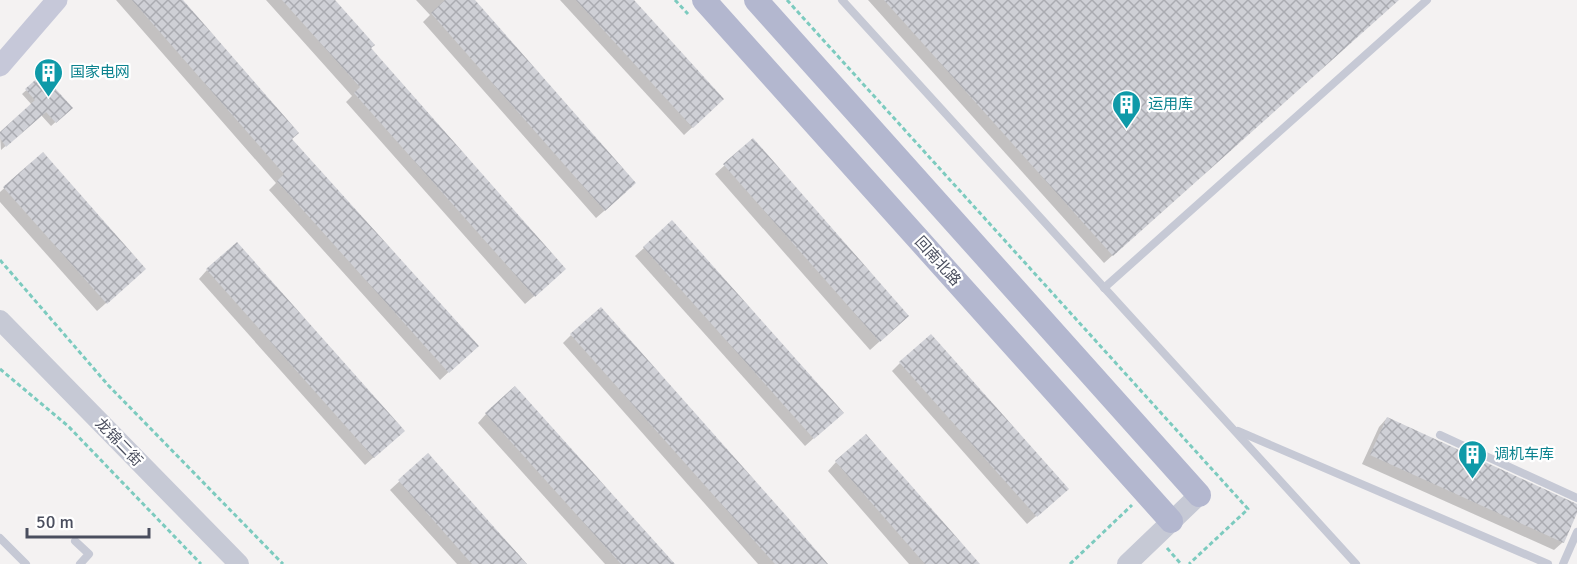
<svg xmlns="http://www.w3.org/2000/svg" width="1577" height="564" viewBox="0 0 1577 564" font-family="Signika,'Noto Sans SC',sans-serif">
  <defs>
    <pattern id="building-cross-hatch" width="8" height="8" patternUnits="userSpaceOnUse" patternTransform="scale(1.5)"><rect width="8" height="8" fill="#cfd0d6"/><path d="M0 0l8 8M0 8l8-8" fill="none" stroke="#aaabb1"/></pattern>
  </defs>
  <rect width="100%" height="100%" fill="#f4f2f2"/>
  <g fill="#0003">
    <path d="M116 0H181L291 139 468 354 440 380 269 190 276 183Z"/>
    <path d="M266 0H333L369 49 556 277 525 304 346 102 352 96Z"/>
    <path d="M416 0H473L626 192 596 218 423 22 430 15Z"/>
    <path d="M560 0H632L714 107 684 135Z"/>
    <path d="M868 0H1398L1104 263Z"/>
    <path d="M42 76 71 108 51 126 41 115 1 150 0 134 32 105 22 94Z"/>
    <path d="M753 140 899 324 870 350 715 174Z"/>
    <path d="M42 154 136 277 97 311 0 202V192Z"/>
    <path d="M644 248 833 421 805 446 635 256Z"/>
    <path d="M207 270 394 439 365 465 199 279Z"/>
    <path d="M571 335 825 564H758L563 343Z"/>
    <path d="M900 363 1058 497 1027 524 892 371Z"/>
    <path d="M486 414 673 564H605L478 423Z"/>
    <path d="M1387 418 1577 505 1563 542 1554 550 1362 464 1379 427Z"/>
    <path d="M428 455 526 564H457L390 490Z"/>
    <path d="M836 462 978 564H909L828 471Z"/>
  </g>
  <g fill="url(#building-cross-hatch)">
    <path d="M132 0H183L299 133 292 139 479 346 449 373 277 181 284 174Z"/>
    <path d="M282 0H335L375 45 371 48 566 269 535 297 354 93 360 87Z"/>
    <path d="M445 0H475L636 183 605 211 431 13Z"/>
    <path d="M576 0H634L724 99 693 128Z"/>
    <path d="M884 0H1399L1113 256Z"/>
    <path d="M42 74 73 108 56 123 46 112 6 147 0 138V132L35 100 25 89Z"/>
    <path d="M753 138 909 316 880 342 723 164Z"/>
    <path d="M43 152 146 269 107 304 3 187Z"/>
    <path d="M672 220 844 413 814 439 643 247Z"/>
    <path d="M237 242 405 431 374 458 206 269Z"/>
    <path d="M601 307 790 520 828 564H775L570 334Z"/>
    <path d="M931 334 1069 489 1037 517 899 362Z"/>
    <path d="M515 386 675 564H621L485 413Z"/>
    <path d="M1387 417 1577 504V513L1564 543 1370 455Z"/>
    <path d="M866 434 980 564H925L835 461Z"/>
    <path d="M428 453 527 564H472L398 480Z"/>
  </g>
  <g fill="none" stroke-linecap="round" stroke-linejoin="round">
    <g stroke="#7ccbbf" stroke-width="3" stroke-dasharray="4.5 3" stroke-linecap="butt">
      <path d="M675 0 688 14"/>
      <path d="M787 0 1248 509 1189 564"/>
      <path d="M0 260 108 385 283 564"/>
      <path d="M0 369 68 426 201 564"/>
      <path d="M1167 548 1181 564"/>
      <path d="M1070 564 1132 505"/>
    </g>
    <g stroke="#c6c9d5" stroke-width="8">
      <path d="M842 0 1356 564"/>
      <path d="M1104 288 1427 0"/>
      <path d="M1238 431 1548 564"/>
      <path d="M1440 435 1577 498"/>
      <path d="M0 538 26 564"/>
      <path d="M75 541 89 554 80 564"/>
      <path d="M1563 564 1577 532"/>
    </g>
    <g stroke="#c6c9d5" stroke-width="20">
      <path d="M0 320 239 564"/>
      <path d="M1127 564 1199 495"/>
    </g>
    <path stroke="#c6c8d9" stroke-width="21" d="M0 66 57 0"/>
    <g stroke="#b3b7cf" stroke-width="24">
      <path d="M704 0 1171 521"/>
      <path d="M756 0 1199 495"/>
    </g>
  </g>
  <defs>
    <symbol id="building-pin" viewBox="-11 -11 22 30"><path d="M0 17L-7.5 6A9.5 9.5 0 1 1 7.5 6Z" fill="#0f9aa8" stroke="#fff"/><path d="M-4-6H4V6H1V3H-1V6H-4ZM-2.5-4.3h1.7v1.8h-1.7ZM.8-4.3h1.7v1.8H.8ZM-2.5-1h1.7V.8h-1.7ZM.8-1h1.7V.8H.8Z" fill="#fff"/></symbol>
  </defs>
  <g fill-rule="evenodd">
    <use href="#building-pin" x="32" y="56" width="33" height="45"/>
    <use href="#building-pin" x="1110" y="88" width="33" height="45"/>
    <use href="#building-pin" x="1456" y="438" width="33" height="45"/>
  </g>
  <g text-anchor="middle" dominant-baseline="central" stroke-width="4.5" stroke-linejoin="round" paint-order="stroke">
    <g font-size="15" fill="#0d838f" stroke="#fff" text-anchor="start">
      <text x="70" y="72">国家电网</text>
      <text x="1148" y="104">运用库</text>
      <text x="1494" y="454">调机车库</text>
    </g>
    <g font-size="15" fill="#4a4e5e" stroke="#fff">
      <text transform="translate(938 261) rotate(48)">回南北路</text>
      <text transform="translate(119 442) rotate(46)">龙锦二街</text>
    </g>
  </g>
  <path d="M27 528v9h122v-9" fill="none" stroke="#4a4e5e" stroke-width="3"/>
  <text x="36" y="528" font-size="18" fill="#4a4e5e" stroke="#ffffff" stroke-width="4.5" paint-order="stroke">50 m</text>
</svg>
